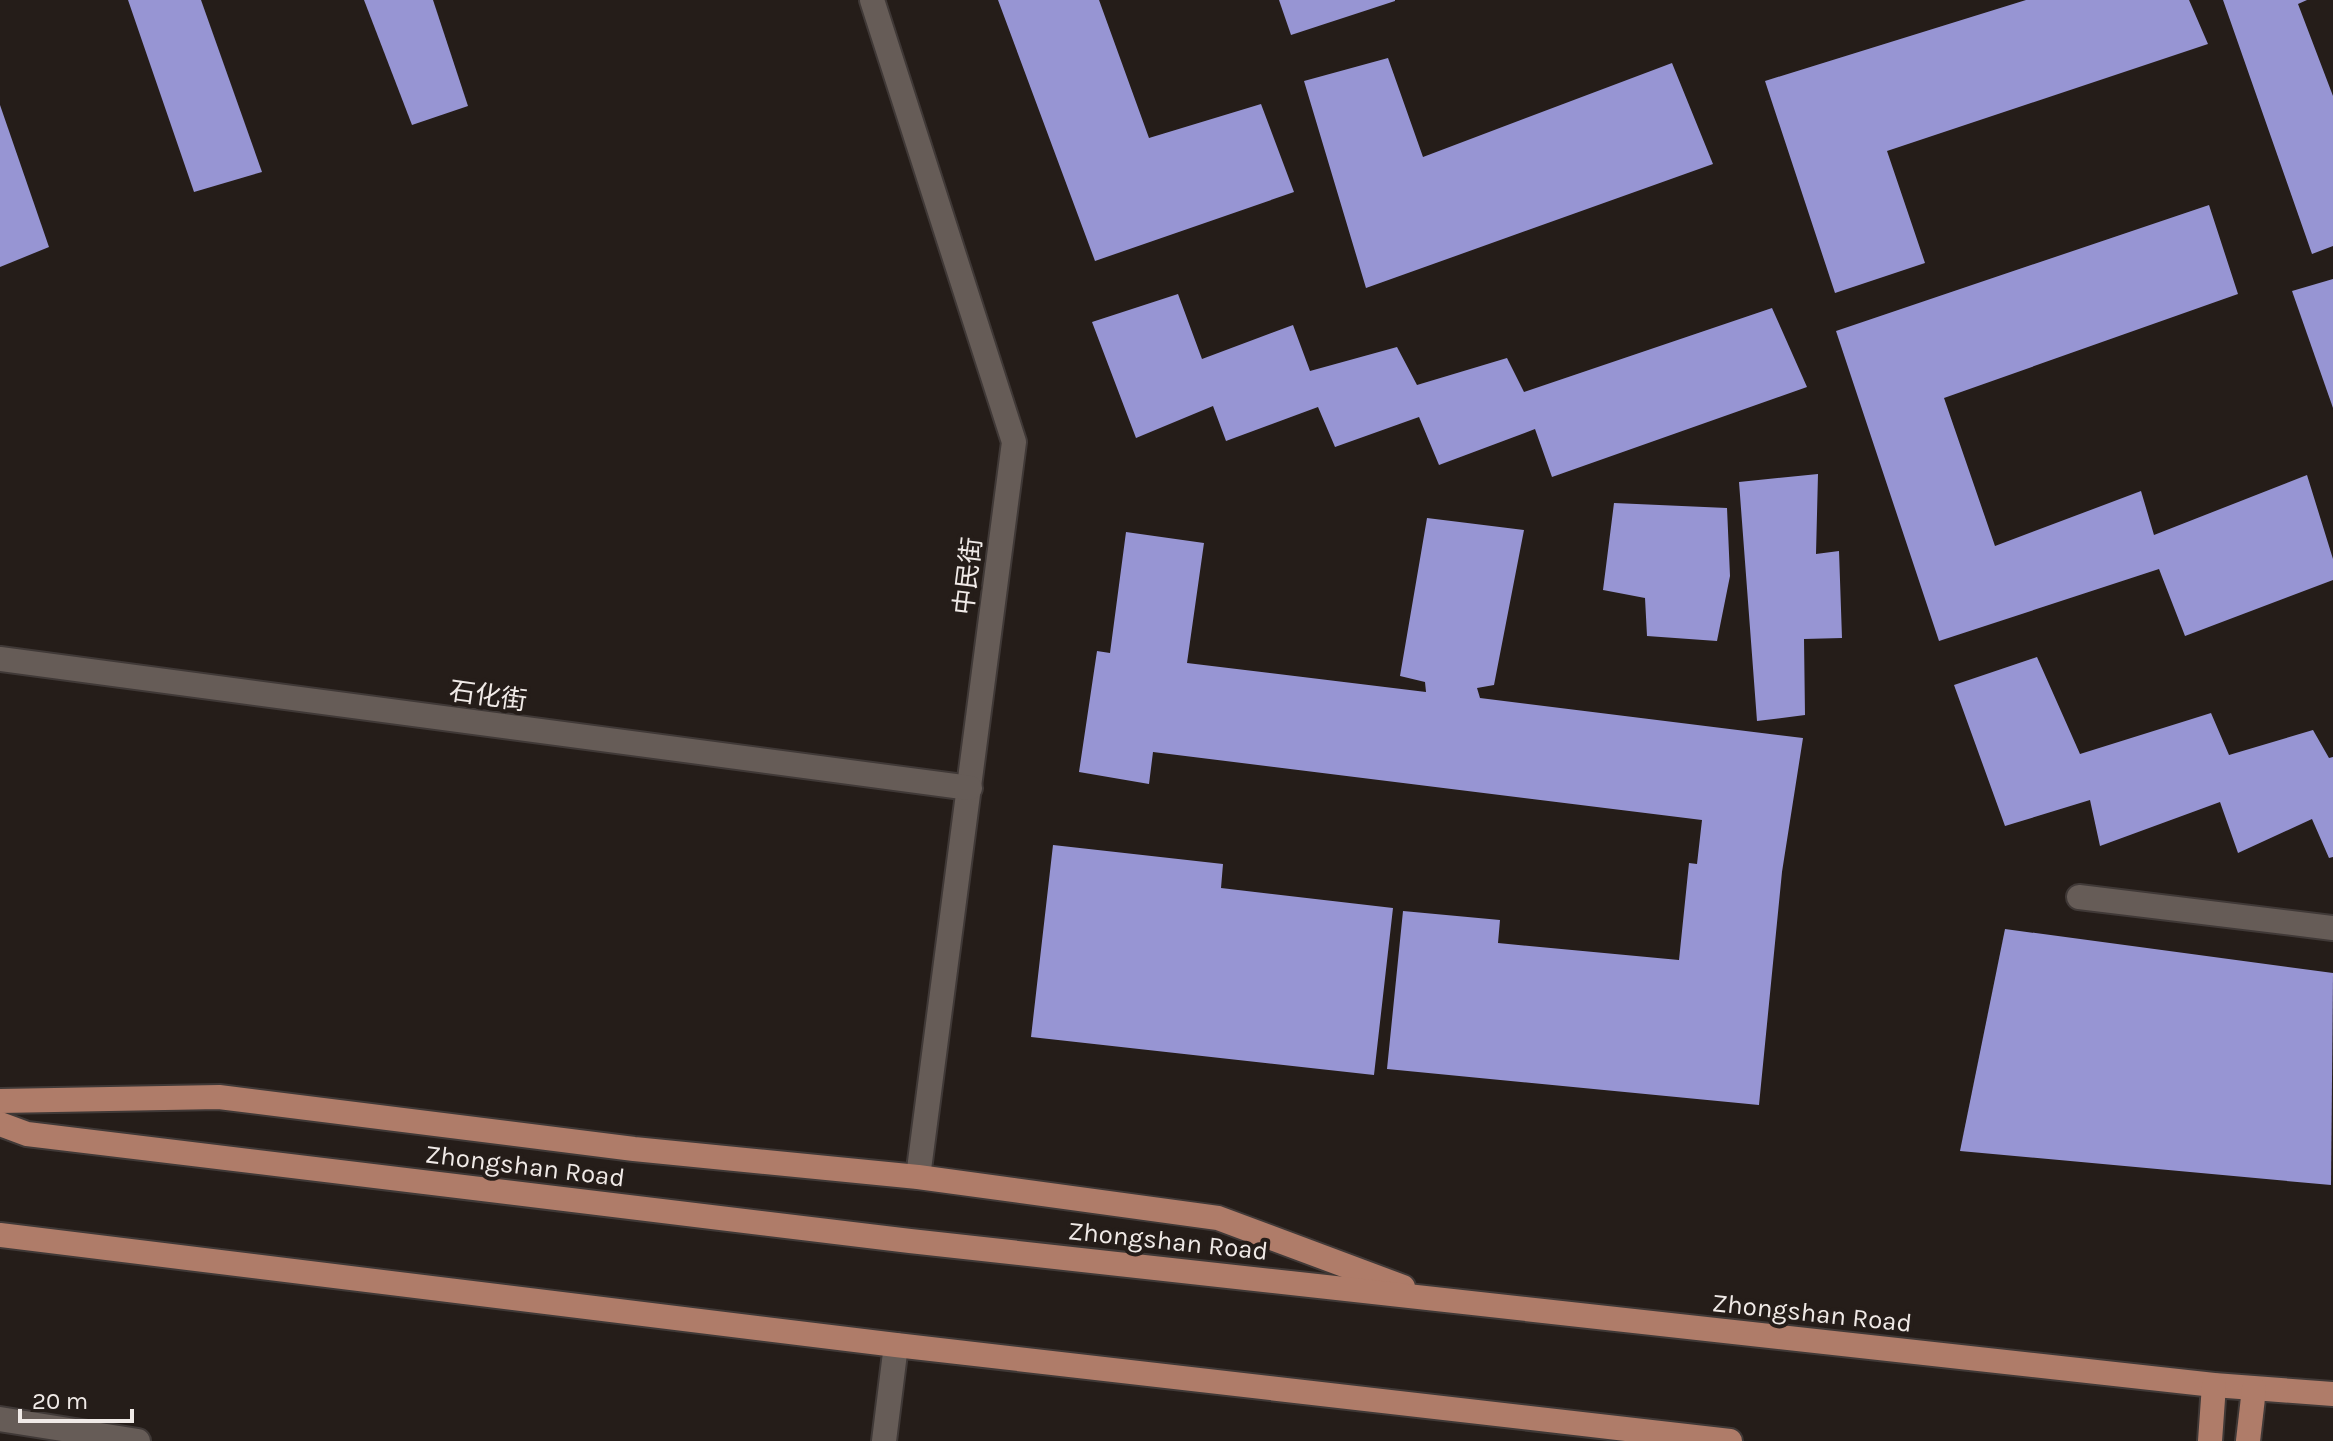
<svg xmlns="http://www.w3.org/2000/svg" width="2333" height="1441" viewBox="0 0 2333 1441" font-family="Karla,'Noto Sans SC',sans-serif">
  <rect width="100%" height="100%" fill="#251d19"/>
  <g fill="#9795d3">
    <path d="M128 0H201L262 172 194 192Z"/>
    <path d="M364 0H433L468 106 412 125Z"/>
    <path d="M998 0H1099L1149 138 1261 104 1294 192 1095 261Z"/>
    <path d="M1279 0H1395V1L1291 35Z"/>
    <path d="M2026 0H2189L2208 44 1887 151 1925 263 1835 293 1765 81Z"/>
    <path d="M2223 0H2307L2298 4 2333 96V246L2312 254Z"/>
    <path d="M1388 58 1423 157 1672 63 1713 164 1366 288 1304 81Z"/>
    <path d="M0 105 49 247 0 267Z"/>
    <path d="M2209 205 2238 294 1944 398 1995 546 2141 491 2154 535 2307 475 2333 559V580L2185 636 2159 569 1939 641 1836 331Z"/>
    <path d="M2333 279V408L2292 291Z"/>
    <path d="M1178 294 1202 359 1293 325 1310 371 1397 347 1417 385 1507 358 1524 392 1772 308 1807 387 1552 477 1535 429 1439 465 1419 417 1335 447 1318 407 1226 441 1213 406 1136 438 1092 322Z"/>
    <path d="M1818 474 1816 554 1839 551 1842 638 1804 639 1805 715 1757 721 1739 482Z"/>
    <path d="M1614 503 1727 508 1730 576 1717 641 1647 636 1645 598 1603 590Z"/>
    <path d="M1427 518 1524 530 1494 685 1477 688 1480 698 1803 738 1782 872 1759 1105 1387 1069 1403 911 1500 920 1498 943 1679 960 1689 863 1697 864 1702 820 1153 752 1149 784 1079 772 1097 651 1110 653 1126 532 1204 543 1187 663 1426 692 1425 682 1400 676Z"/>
    <path d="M2037 657 2080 754 2211 713 2229 755 2313 730 2329 758 2333 757V857L2329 858 2312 819 2238 853 2220 802 2100 846 2090 800 2005 826 1954 685Z"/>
    <path d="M1053 845 1223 864 1221 888 1393 908 1374 1075 1031 1037Z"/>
    <path d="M2005 929 2333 973 2331 1185 1960 1151Z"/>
  </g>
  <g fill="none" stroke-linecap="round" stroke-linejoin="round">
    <defs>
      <g id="minor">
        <path d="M872 0 1014 442 918 1177"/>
        <path d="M0 659 970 788"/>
        <path d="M2079 897 2333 928"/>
        <path d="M0 1419 138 1441"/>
        <path d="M884 1441 896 1345"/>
      </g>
      <g id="major">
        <path d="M0 1101 219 1097 634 1149 918 1177 1218 1218 1403 1287"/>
        <path d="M0 1124 27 1134 910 1241 2214 1385 2333 1394"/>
        <path d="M0 1235 896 1345 1730 1441"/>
        <path d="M2210 1441 2214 1385"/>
        <path d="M2248 1441 2254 1389"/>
      </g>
    </defs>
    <use href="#minor" stroke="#403937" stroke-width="28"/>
    <use href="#major" stroke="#403937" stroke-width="28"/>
    <use href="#minor" stroke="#665c57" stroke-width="24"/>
    <use href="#major" stroke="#af7c69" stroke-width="24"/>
  </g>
  <g text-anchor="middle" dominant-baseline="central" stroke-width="8" stroke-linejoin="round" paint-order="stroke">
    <g font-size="26" fill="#f0eae7" stroke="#251d19">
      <text transform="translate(968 576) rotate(-83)">中民街</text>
      <text transform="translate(488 696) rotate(8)">石化街</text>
      <text transform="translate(525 1166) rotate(7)">Zhongshan Road</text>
      <text transform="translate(1168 1241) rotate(6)">Zhongshan Road</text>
      <text transform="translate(1812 1313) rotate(6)">Zhongshan Road</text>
    </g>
  </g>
  <path d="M20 1409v12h112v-12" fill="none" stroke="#f0eae7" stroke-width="4"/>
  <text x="32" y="1409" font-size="24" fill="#f0eae7" stroke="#251d19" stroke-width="6" paint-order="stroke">20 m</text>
</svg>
